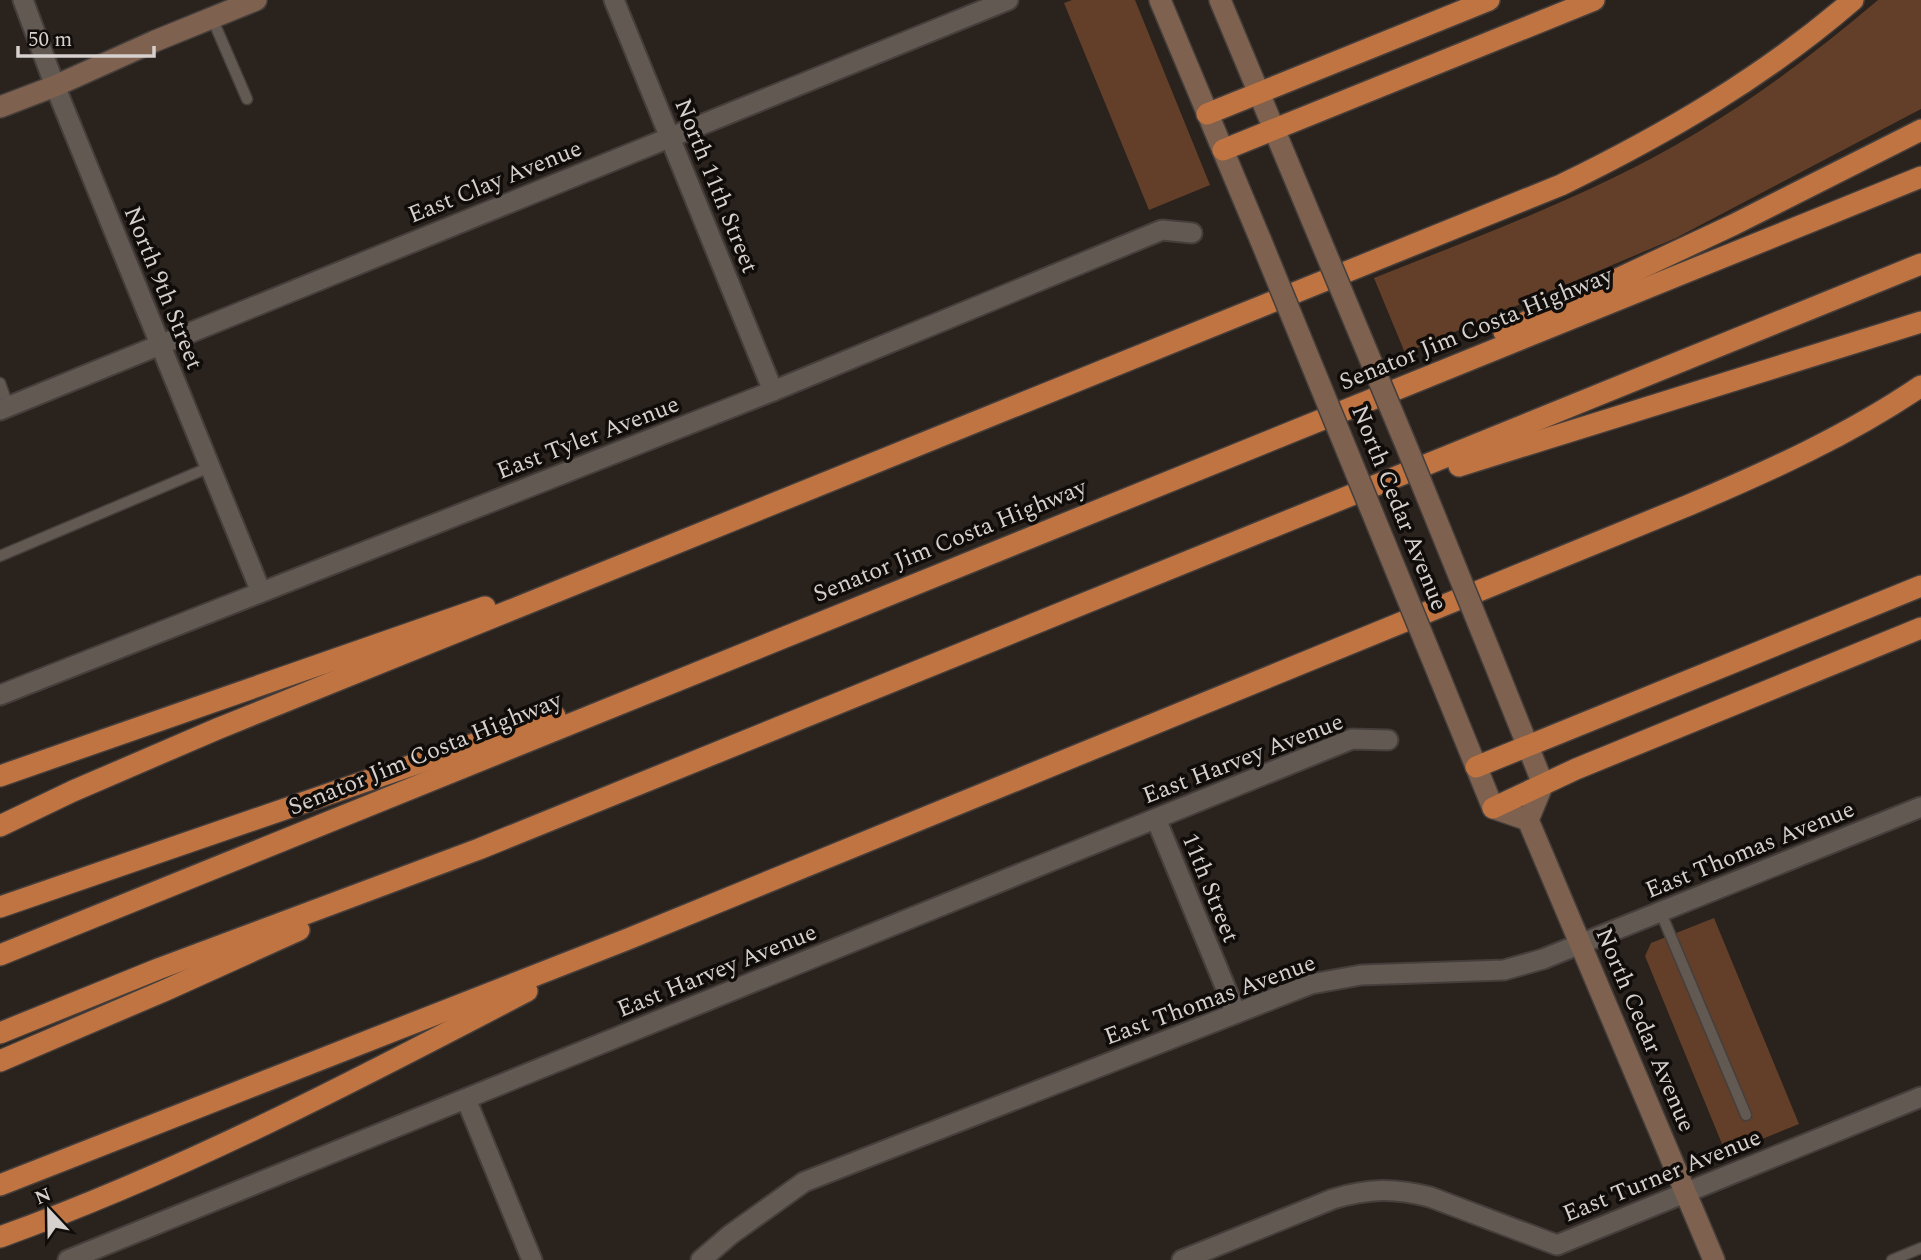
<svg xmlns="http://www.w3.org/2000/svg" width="1921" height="1260" viewBox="0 0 1921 1260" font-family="Spectral,serif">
  <rect width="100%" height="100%" fill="#29221d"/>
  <g fill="#633f29">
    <path d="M1072 0H1135L1210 185 1149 210 1064 3Z"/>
    <path d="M1878 0H1921V109L1676 238 1405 353 1374 278C1484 234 1597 193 1698 132 1762 94 1821 48 1878 0Z"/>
    <path d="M1714 918 1799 1124 1735 1150 1722 1144 1645 956 1651 943Z"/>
  </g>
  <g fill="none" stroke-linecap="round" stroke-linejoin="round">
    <defs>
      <g id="lane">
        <path d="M212 18 247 99"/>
        <path d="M0 383 8 406"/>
        <path d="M0 556 210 467"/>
        <path d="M1661 913 1746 1115"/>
        <path d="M1892 1260 1921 1248"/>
      </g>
      <g id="street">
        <path d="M23 0 55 86 261 592"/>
        <path d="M614 0 773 391"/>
        <path d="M0 410 1008 0"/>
        <path d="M0 695 773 391 1162 230 1192 233"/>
        <path d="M1156 819 1236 1013"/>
        <path d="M466 1099 532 1260"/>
        <path d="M68 1260 1352 739 1388 740"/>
        <path d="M701 1260 730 1235 804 1182 1311 984 1361 975 1504 970 1543 959 1921 807"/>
        <path d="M1182 1260 1333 1199C1369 1188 1395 1188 1430 1197L1557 1245 1921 1097"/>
      </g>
      <g id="secondary">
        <path d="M1160 0 1261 241"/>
        <path d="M1220 0 1312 220"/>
        <path d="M0 107 55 86 155 41 256 0"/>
        <path d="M1492 657 1543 784 1528 820 1714 1260"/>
        <path d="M1440 678 1493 808 1528 820"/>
      </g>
      <g id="highway">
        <path d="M1207 114 1489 0"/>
        <path d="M1223 150 1594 0"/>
        <path d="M1504 332 1733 225 1921 130"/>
        <path d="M1459 466 1921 322"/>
        <path d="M1476 767 1921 586"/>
        <path d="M0 776 485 607"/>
        <path d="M1493 808 1576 769 1921 628"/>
        <path d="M0 826 73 791 217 729 1561 185C1666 134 1765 76 1853 0"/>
        <path d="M0 907 555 716"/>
        <path d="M0 955 1921 177"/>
        <path d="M0 1033 158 969 479 849 1921 264"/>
        <path d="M0 1061 166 990 299 930"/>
        <path d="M0 1185 628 939 1689 505C1769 471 1849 435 1921 386"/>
        <path d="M0 1237C183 1171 355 1081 527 991"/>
      </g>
    </defs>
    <use href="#lane" stroke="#453e3b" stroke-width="13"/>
    <use href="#street" stroke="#453e3b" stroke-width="23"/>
    <use href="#secondary" stroke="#453e3b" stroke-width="24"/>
    <use href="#highway" stroke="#453e3b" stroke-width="24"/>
    <use href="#lane" stroke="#625953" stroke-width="10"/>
    <use href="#street" stroke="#625953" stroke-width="19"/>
    <use href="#secondary" stroke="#7e614e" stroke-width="21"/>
    <use href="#highway" stroke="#c07442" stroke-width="21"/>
    <defs>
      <g id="secondary-bridge">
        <path d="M1312 220 1406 445 1492 657"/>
        <path d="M1261 241 1440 678"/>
      </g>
    </defs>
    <use href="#secondary-bridge" stroke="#453e3b" stroke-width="24" stroke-linecap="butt"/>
    <use href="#secondary-bridge" stroke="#7e614e" stroke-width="21"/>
  </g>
  <g text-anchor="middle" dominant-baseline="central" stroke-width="7" stroke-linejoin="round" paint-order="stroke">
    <g font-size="24" fill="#d6d1ce" stroke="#0f0c0a">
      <text transform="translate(495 182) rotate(-22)">East Clay Avenue</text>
      <text transform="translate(716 186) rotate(68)">North 11th Street</text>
      <text transform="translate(163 288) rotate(68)">North 9th Street</text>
      <text transform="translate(1476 329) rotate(-22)">Senator Jim Costa Highway</text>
      <text transform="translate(588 438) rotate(-21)">East Tyler Avenue</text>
      <text transform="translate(1399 508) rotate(68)">North Cedar Avenue</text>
      <text transform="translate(950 541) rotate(-22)">Senator Jim Costa Highway</text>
      <text transform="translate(425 754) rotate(-22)">Senator Jim Costa Highway</text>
      <text transform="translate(1243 759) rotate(-21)">East Harvey Avenue</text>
      <text transform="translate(1750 850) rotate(-22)">East Thomas Avenue</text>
      <text transform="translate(1210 888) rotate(68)">11th Street</text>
      <text transform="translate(717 971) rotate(-22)">East Harvey Avenue</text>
      <text transform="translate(1210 1000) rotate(-20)">East Thomas Avenue</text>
      <text transform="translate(1645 1030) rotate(67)">North Cedar Avenue</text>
      <text transform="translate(1662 1176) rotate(-22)">East Turner Avenue</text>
    </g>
  </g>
  <g transform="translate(49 1211) rotate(338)" stroke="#0f0c0a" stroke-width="5" paint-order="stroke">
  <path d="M0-5L12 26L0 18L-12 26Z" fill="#d6d1ce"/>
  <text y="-10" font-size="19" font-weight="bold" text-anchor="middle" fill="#d6d1ce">N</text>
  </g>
  <path d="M18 46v10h136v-10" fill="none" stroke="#d6d1ce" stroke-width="3.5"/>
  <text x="28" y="46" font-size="21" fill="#d6d1ce" stroke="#0f0c0a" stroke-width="5" paint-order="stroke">50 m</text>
</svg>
